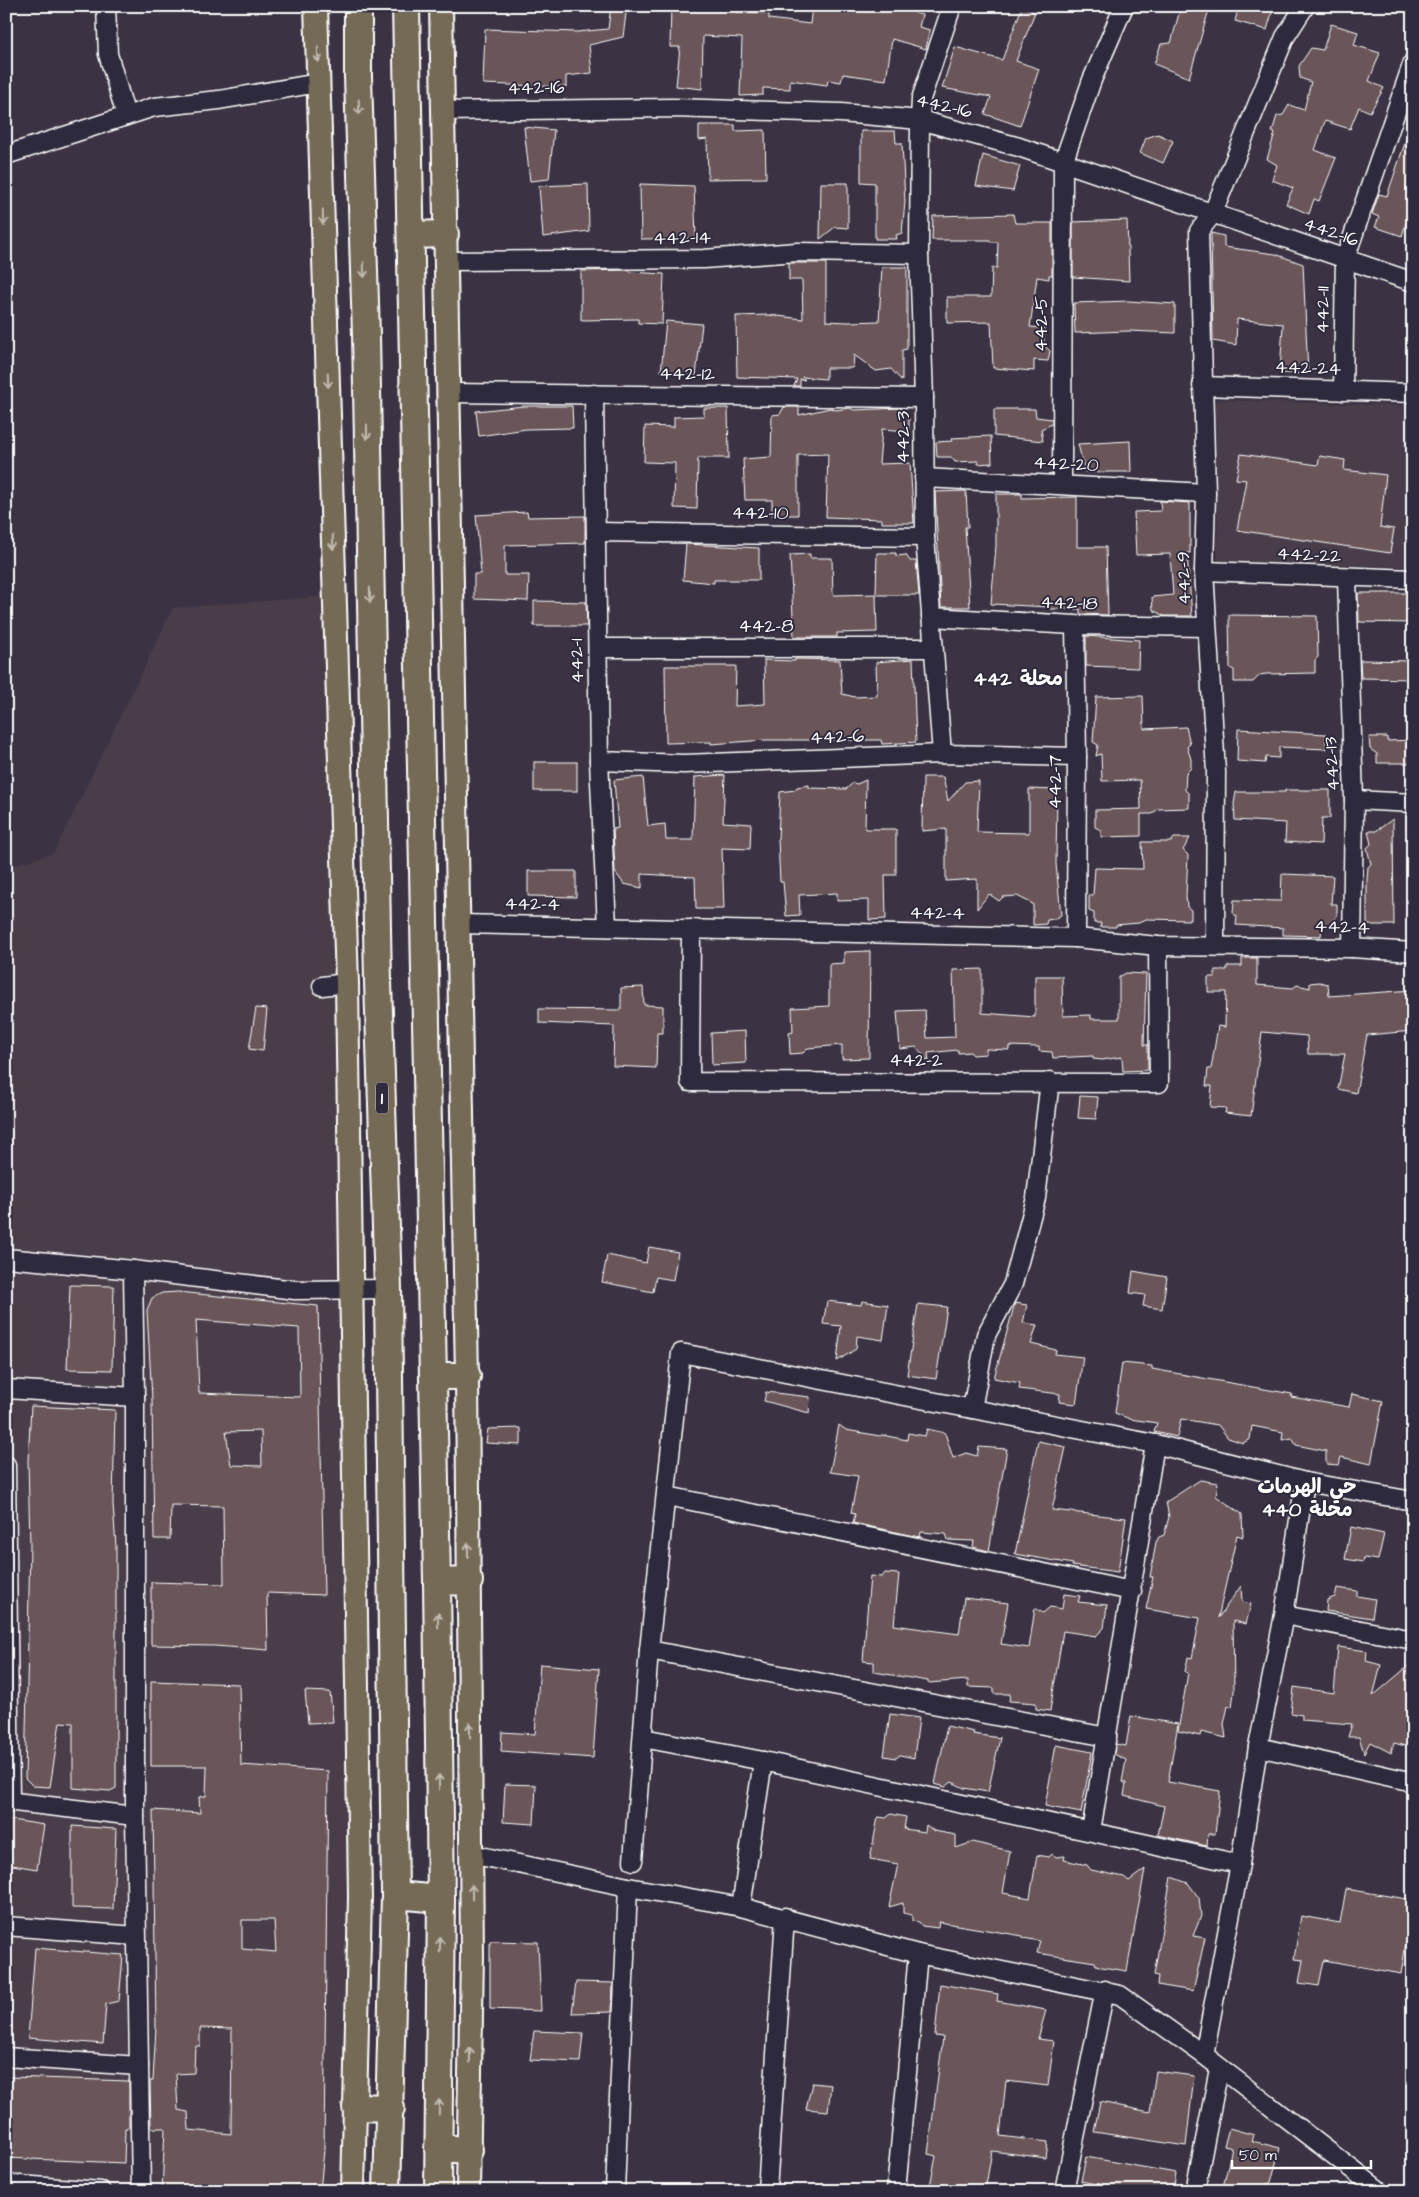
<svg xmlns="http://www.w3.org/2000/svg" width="1419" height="2197" viewBox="0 0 1419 2197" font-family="'Architects Daughter','Playpen Sans Arabic',sans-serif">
  <rect width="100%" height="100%" fill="#3b3343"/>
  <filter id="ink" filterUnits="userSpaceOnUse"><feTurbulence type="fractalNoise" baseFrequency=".02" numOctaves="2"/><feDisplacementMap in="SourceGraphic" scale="10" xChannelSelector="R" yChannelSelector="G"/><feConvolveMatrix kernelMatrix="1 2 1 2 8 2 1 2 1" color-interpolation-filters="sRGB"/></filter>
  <g filter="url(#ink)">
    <g fill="#493e4a">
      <path d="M1215 400 1413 406V567L1218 561Z"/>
      <path d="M343 595 361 1230 371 2127 367 2191H6V868L54 853 173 608Z"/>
    </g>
    <g fill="#6b5759" stroke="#fff" fill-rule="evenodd">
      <path d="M611 6H627L623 37 589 45 592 73 566 76V87L483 84 485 29 577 32 608 29Z"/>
      <path d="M671 6H737L736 12 769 13V19L810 24 812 6H913L912 12 922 15 919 27 930 30 926 49 892 39 886 80 843 74 841 82 828 80 827 85 790 80V89L763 88V95L740 96 742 38 703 36 702 89 676 86 680 47H670Z"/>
      <path d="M1181 6H1210L1189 78 1154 64 1161 44 1171 43Z"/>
      <path d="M1239 6H1274L1267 30 1235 21Z"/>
      <path d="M1022 7 1035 12 1016 61 1039 69 1020 126 985 114 991 97 942 88 955 47 1002 60Z"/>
      <path d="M1331 24 1358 32 1354 45 1380 53 1369 81 1384 88 1370 112 1359 107 1350 129 1325 121 1315 150 1336 158 1319 201 1314 199 1309 214 1286 204 1293 188 1272 180 1277 165 1267 159 1275 133 1272 132 1277 116 1283 115 1289 105 1304 110 1311 82 1300 78 1299 66 1311 48 1323 50Z"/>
      <path d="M699 125H735V131L765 130 766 178 708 179 707 139 699 140Z"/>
      <path d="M524 127 554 130 549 179 530 181Z"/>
      <path d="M1410 128H1413V200L1402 236 1375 227 1379 217 1372 214 1379 194 1387 196Z"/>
      <path d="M861 131H895L896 143H902L905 202 902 233 896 235 897 239H875V183L861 182Z"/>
      <path d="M1158 134 1173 141 1163 163 1140 153 1146 138Z"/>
      <path d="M983 155 1020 166 1013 191 976 186Z"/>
      <path d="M821 183H848V228L835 227 820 239Z"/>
      <path d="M588 184 589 231 543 237 539 186Z"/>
      <path d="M640 184 694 186 696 238 641 239Z"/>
      <path d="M1013 214 1015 223H1052V275H1049V279L1037 277 1030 327 1044 328V345L1050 351 1048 361 1034 360V371L993 368 991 322 947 323V297H991L992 268H997L998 242H990V240H932L933 216Z"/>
      <path d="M1127 220 1129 281 1073 277V222Z"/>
      <path d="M1211 233 1224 236V247L1275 254 1303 264 1308 374 1280 373 1283 324 1237 319 1236 345 1213 341Z"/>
      <path d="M789 263H826V321L848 322 879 321 882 267H907V349L902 350V381L891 369 876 371 854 355 853 368H826V379L802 377 805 380 800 379V386H794L797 379 737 377 736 316 769 315 803 319 802 280H789Z"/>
      <path d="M629 270 630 272 664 274 662 324 638 323V319L581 320V271Z"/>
      <path d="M1128 301 1175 304V333L1129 331 1075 333 1074 303Z"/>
      <path d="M666 321 702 324 696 376 661 372Z"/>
      <path d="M524 406H572L573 428 526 429 479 436 476 411Z"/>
      <path d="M784 407H799V415L830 408 836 410 850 408 854 410 901 408 909 417V431L882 429 879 464 910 463 914 523H882V519L826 517 828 454 798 455V515H772V500H745L743 459 771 457 772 415 780 414Z"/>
      <path d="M704 408H728L729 458H698L697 509 674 508 675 463 644 462 645 426 674 427V417L704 416Z"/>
      <path d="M994 409H1035L1036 417 1052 419V424L1041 429 1043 441 994 436Z"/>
      <path d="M991 436 992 463 978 464V461L955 462 951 457H937L936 442 952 441 951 438Z"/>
      <path d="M1130 441 1131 472H1085L1078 444Z"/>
      <path d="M1241 454 1318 465 1320 456 1345 460 1344 470 1386 475 1380 527 1394 529 1390 553 1237 530 1246 480 1236 479Z"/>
      <path d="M966 491 968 527H965L970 607H941L935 492Z"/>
      <path d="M996 494H1022V498L1077 497V547H1106L1108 615 1080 614V609H1049V607L991 604 996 546Z"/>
      <path d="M1160 501 1190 503V553H1187L1192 616H1164L1153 610 1152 597 1173 595 1170 554 1136 555 1134 512 1161 511Z"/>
      <path d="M527 512 528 517 585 516V543L505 545V575H529L528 601 474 599V574H481L476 515Z"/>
      <path d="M686 544 759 548V580H714V583L683 580Z"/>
      <path d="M877 553H896V556L906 555 910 561H916L919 595H876L877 632 837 633V637H794L790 555 810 554V558H832L833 595H837L876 594Z"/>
      <path d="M1358 593H1413V623L1359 622Z"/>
      <path d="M534 601 586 602 587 626H534Z"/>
      <path d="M1229 615 1317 616 1318 657 1315 660V673L1266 674 1260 675 1253 682H1234V670L1230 668Z"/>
      <path d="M1086 636 1139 640 1138 668 1086 666Z"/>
      <path d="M795 659 840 660 842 694 855 697 877 696 876 662 913 659 916 742 882 744 881 740H765L711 744V742L666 743 665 666H736L735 706 765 704 764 660 795 661Z"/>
      <path d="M1360 660 1413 661 1412 679 1361 678Z"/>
      <path d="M1143 696 1144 729 1186 727 1190 744 1187 747 1191 759V768L1186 773 1185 790 1189 794V808L1158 809 1152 814H1141V836L1101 837V830L1095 827V810L1141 809 1140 780 1102 781 1101 754 1096 756 1098 745 1093 742 1096 697Z"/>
      <path d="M1238 729 1326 734V749L1279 747V758L1266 757 1265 763 1237 761Z"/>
      <path d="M1369 737H1387V741L1413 740V763H1377V754L1370 749Z"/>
      <rect x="534" y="762" width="43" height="29"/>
      <path d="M725 775 723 822 751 824 750 849 722 848 724 909H696L695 877 642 874V888L624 884 615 872 613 829 618 828 614 780 643 777 648 826 665 824 666 840H693L695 777Z"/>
      <path d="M923 777H943L948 801 965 782 979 781 977 832 1029 833V789L1057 790 1056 864 1061 915 1054 919 1047 920 1046 924 1033 925V904L1017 896 1003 897 999 901 989 894 977 909V879L946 881V829L922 831Z"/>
      <path d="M866 780 865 829H896V875H885L886 919 869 920V900L837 901V893L799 895 800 915 786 916 783 882H780L778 840 780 792 795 790 797 787 809 785V788L846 789 853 783 857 784Z"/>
      <path d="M1285 790H1330V818H1322L1321 844 1285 842 1286 823 1235 820 1234 804 1236 792H1285Z"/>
      <path d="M1393 819 1394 925H1367V879L1368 867 1371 864 1367 848 1371 844 1368 831H1376Z"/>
      <path d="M1174 838H1190L1183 850 1188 855 1186 895 1187 907 1191 910V920L1146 919 1139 923 1116 925V927H1100L1101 923H1094V913L1089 911V895H1093L1095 868 1143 869 1142 842H1171Z"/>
      <path d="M528 871H576V897L528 896Z"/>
      <path d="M1282 874 1333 876 1331 904H1337V915L1330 926H1322L1321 936 1283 935V928L1236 925 1237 916 1233 914 1234 900 1281 901Z"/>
      <path d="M870 951 869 1058 842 1059V1045L808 1048 803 1053 790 1054 789 1033 793 1032 792 1008 829 1006V964L844 963V952Z"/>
      <path d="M1242 958H1257V985L1293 988 1297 985 1310 988V983L1319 982 1328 984 1329 996 1413 990V1031L1367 1035 1356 1093 1338 1089 1345 1054H1308L1307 1036 1262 1032 1251 1116 1225 1113 1226 1108 1210 1107 1212 1086H1206L1208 1069H1211L1218 1026 1225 1027 1226 992H1208V977H1215V970H1227V966H1242Z"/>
      <path d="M982 969V1013L1035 1017V976H1062L1063 1016 1091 1015V1019H1119V977L1126 973 1146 974 1144 1045H1148V1070L1123 1071 1122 1057 1102 1060 1093 1059V1056L1053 1058 1052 1052 1039 1051V1047L1009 1046V1050L986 1049V1054L973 1055 970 1052 958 1053V1050L928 1053 929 1062 916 1047 900 1049 897 1011 925 1010 927 1038 955 1037 953 970Z"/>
      <path d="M643 987 644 1005 663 1006V1033H657L656 1068 613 1066 614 1026 539 1023V1009L621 1010V988Z"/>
      <path d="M256 1008 267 1009 263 1051 249 1049Z"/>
      <path d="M745 1031 746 1063 712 1065 711 1033Z"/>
      <path d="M1080 1096 1098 1097 1096 1119 1078 1118Z"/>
      <path d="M649 1247 678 1252 673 1280 656 1277 653 1292 602 1282 607 1255 646 1263Z"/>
      <path d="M1133 1271 1167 1277 1162 1309 1143 1306 1145 1295 1130 1293Z"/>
      <path d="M70 1285 114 1286 112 1370 67 1369Z"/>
      <path d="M178 1292 318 1306 324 1595 267 1593 268 1650 215 1646 151 1645V1582L224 1584 223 1506 171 1505 170 1539H154L152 1400 147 1310 152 1298 162 1293ZM196 1320 299 1328 300 1397 199 1393ZM261 1431 262 1466 231 1465 226 1432Z"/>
      <path d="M827 1301 861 1305 862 1301 888 1305 883 1340 857 1336 856 1349 837 1361 841 1326 823 1324Z"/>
      <path d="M1015 1303 1027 1305 1023 1323 1037 1325 1031 1344 1056 1350 1055 1354 1083 1357 1076 1404 1059 1402 1060 1394 1019 1389 1020 1383 994 1378Z"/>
      <path d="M918 1304 947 1307 936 1379 907 1375Z"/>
      <path d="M1122 1363 1152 1366V1369L1292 1394 1291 1397 1349 1407 1352 1394 1383 1401 1371 1464 1341 1457 1339 1465 1326 1464V1451L1296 1445 1292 1438 1282 1440 1283 1432 1252 1426 1250 1439 1243 1443 1228 1438 1218 1425 1181 1419 1177 1437 1154 1432 1157 1423 1130 1419 1115 1413Z"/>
      <path d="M766 1392 810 1397 809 1413 764 1401Z"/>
      <path d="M31 1406 115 1410 113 1504 116 1546V1788L110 1791 73 1788V1723L60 1722 50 1787 33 1786 25 1778 30 1545 28 1461Z"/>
      <path d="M839 1425 846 1430 880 1436 882 1435 907 1440 908 1433 925 1436 927 1429 945 1433 953 1458 966 1453 977 1456 979 1447 1007 1449 989 1551 973 1547 974 1541 948 1540 946 1534 921 1532 920 1537 853 1523 855 1514 851 1513 858 1476 830 1472Z"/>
      <path d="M521 1428V1445L486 1443 488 1429Z"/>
      <path d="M1038 1441 1066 1447 1052 1510 1126 1518 1118 1572 1072 1566 1073 1564 1015 1554Z"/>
      <path d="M1200 1480 1218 1483 1216 1496 1242 1514 1243 1537 1237 1535 1218 1618 1241 1586 1242 1602 1251 1604 1246 1624 1233 1621 1234 1692 1232 1707 1228 1706 1224 1724 1226 1738 1201 1732 1200 1736 1178 1731 1188 1673 1185 1672 1188 1657 1192 1658 1200 1618 1146 1609 1153 1577H1150L1156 1542 1159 1537 1164 1535 1169 1517 1166 1502Z"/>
      <path d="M1351 1527 1384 1534 1378 1560 1364 1558 1363 1562 1345 1559Z"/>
      <path d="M885 1573 899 1574 894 1625 959 1634 964 1598 1008 1603 1001 1644 1029 1648 1035 1608 1043 1613 1050 1607 1062 1609 1064 1594 1080 1596 1078 1602 1107 1605 1104 1628 1096 1636 1063 1631 1050 1711 1036 1709V1703L1009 1701 1010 1694H994V1688L968 1687V1680L928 1683V1681L874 1672V1662L863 1661 870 1576 882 1577Z"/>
      <path d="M1337 1588 1357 1591V1596L1375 1599 1372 1618 1326 1611 1327 1600 1335 1597Z"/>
      <path d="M1338 1647 1367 1651 1366 1661 1381 1665 1373 1696 1413 1662V1748L1394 1743 1391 1753 1370 1742 1364 1753 1359 1737H1348L1352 1724 1302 1720V1715L1291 1713 1294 1687 1334 1693Z"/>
      <path d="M540 1664 599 1669 593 1758 501 1751 502 1732 535 1734Z"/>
      <path d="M151 1681 239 1684 241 1765 328 1771 324 2150 320 2191H162L165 2128H151L150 2081H153L156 2027 153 1810 200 1813 199 1797 206 1796 207 1766H151ZM242 1920H274L276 1952 242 1949ZM200 2028 232 2029 231 2134 189 2130 188 2112 178 2110 176 2074 194 2073 195 2046H200Z"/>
      <path d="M305 1691 330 1692 333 1722 308 1723Z"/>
      <path d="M890 1714 919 1718 914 1758 900 1755 896 1758 884 1756Z"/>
      <path d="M1131 1716 1178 1724 1168 1782 1220 1791 1215 1834H1208L1207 1846 1158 1835 1164 1806 1124 1796 1126 1783 1122 1782 1126 1760 1114 1754 1116 1744 1126 1746Z"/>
      <path d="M947 1726 974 1732 973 1734 1000 1738 988 1792 964 1788 952 1782 945 1787 935 1784Z"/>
      <path d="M1056 1745 1092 1752 1081 1813 1045 1806Z"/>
      <path d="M505 1784 536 1785 534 1824 503 1822Z"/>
      <path d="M891 1814 906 1817 904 1829 925 1832 926 1825 934 1831 956 1835V1848L973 1842 1010 1851 1003 1893 1030 1898 1037 1855 1048 1857 1053 1854 1056 1857 1065 1856 1064 1860 1087 1865 1091 1870 1124 1877 1129 1881 1145 1869 1127 1971 1102 1967 1096 1965 1095 1962 1037 1953 1040 1941 1023 1938V1936L939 1922 938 1928 922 1926 919 1922 912 1921V1915L903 1913V1903L889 1907 898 1864 870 1859 878 1817 886 1818Z"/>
      <path d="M6 1819 44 1825 37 1869 6 1864Z"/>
      <path d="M72 1826 116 1829 113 1909 72 1908Z"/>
      <path d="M1171 1877 1188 1883 1199 1898 1201 1916 1193 1936 1205 1938 1193 1991 1157 1985 1158 1976 1154 1975Z"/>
      <path d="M1346 1889 1413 1900 1401 1974 1324 1960 1319 1986 1299 1983 1303 1960 1294 1959 1301 1916 1340 1923Z"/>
      <path d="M490 1941 538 1942 541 2011 490 2009Z"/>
      <path d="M35 1948 123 1955 119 2001 106 2004 103 2044 28 2038Z"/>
      <path d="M576 1982 613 1983 612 2012 572 2013Z"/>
      <path d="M940 1984 998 1994 997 2001 1046 2010 1038 2039 1054 2041 1048 2086 1006 2081 1000 2136 1048 2142 1046 2158 992 2151 985 2191H929L936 2156 928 2154 943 2037 935 2036Z"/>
      <path d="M534 2031 583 2033 580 2062 530 2060Z"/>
      <path d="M1156 2071 1194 2076 1186 2146 1094 2132 1100 2102 1150 2112Z"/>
      <path d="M9 2077 129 2081V2128H125L124 2163 6 2158Z"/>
      <path d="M812 2083 831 2085 828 2111 806 2109Z"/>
      <path d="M1229 2128 1254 2135 1252 2141 1280 2148 1271 2182 1266 2185 1264 2191H1240L1223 2187 1232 2148 1224 2146Z"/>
      <path d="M1086 2157 1176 2173 1173 2191H1128L1081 2181Z"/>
    </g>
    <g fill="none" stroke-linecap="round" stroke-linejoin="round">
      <defs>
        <g id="minor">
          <path d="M106 6 108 54 126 116"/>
          <path d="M443 111 673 108 841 113 920 120 1019 147 1413 282"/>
          <path d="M6 155 154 107 219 100 318 83"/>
          <path d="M446 261 704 259 797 252 919 254"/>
          <path d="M1202 386 1413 393"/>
          <path d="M1343 391 1345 259 1413 62"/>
          <path d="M448 393 924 398"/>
          <path d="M594 394 599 761 607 927"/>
          <path d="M924 478 1206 493"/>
          <path d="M1062 484 1063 163 1092 80 1124 6"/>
          <path d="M596 532 925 537"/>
          <path d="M1204 571 1413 579"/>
          <path d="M1347 578 1354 800 1352 948"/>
          <path d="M931 617 1075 625 1206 627"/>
          <path d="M1075 625 1077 757 1076 938"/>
          <path d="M598 648H933"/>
          <path d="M942 754 925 537 924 398 919 254 920 120 921 99 952 6"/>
          <path d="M599 761 684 764 942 754 1077 757"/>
          <path d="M1354 800 1413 803"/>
          <path d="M459 924 1076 938 1158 946 1352 948 1413 952"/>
          <path d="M691 929 690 1082 1159 1083 1158 946"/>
          <path d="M1215 946 1216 772 1204 571 1206 493 1199 231 1212 215 1285 37 1305 6"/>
          <path d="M322 986 347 983"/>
          <path d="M6 1258 133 1270 295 1290 388 1289"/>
          <path d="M133 1270 135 1397V1816L141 2191"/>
          <path d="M6 1389 135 1397"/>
          <path d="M972 1409 986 1335 1013 1284 1036 1198 1050 1081"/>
          <path d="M6 1465 10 1802"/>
          <path d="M667 1496 1132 1591"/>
          <path d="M1284 1615 1413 1640"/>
          <path d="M649 1650 1107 1737"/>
          <path d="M643 1738 763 1761 1240 1864"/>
          <path d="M1258 1747 1413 1782"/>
          <path d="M6 1801 135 1816"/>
          <path d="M1091 1831 1155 1444"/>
          <path d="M471 1854 628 1887 741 1907 918 1954 1120 1995 1204 2055 1380 2191"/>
          <path d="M633 1861 649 1650 681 1353 1155 1444 1305 1482 1413 1501"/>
          <path d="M741 1907 763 1761"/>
          <path d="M6 1926 136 1936"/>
          <path d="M1204 2055 1240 1864 1258 1747 1284 1615 1305 1482"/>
          <path d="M6 2057 139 2066"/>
          <path d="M6 2184 101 2191"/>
          <path d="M615 2191 628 1887"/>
          <path d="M767 2191 785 1917"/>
          <path d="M896 2191 918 1954"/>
          <path d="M1064 2191 1105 1990"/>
          <path d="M1195 2191 1219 2069"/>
        </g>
        <g id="major">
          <path d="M316 6 347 983 360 1897 353 2191"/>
          <path d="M441 6 467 1376 472 1955 468 2191"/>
        </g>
        <g id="highway">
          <path d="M358 6V77L366 335 378 982 388 1289 395 1895 387 2191"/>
          <path d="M406 6 437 1582 441 1899 438 2191"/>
          <path d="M412 235 445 234"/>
          <path d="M433 1376H467"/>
          <path d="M437 1582 469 1581"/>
          <path d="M395 1895 441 1899"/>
          <path d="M356 2107 391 2108"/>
          <path d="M438 2148 469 2150"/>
        </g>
      </defs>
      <use href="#minor" stroke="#fff" stroke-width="21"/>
      <use href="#major" stroke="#fff" stroke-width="26"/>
      <use href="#highway" stroke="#fff" stroke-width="30"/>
      <use href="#minor" stroke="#2f2a3d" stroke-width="18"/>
      <use href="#major" stroke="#756a55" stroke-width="22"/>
      <use href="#highway" stroke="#756a55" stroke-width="26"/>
    </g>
    <defs><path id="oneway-shaft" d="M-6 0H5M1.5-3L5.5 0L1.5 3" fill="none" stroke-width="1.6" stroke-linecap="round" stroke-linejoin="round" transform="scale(1.25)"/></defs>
    <g stroke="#c1bcb2">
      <use href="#oneway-shaft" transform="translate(318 55) rotate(89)"/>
      <use href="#oneway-shaft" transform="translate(359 107) rotate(88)"/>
      <use href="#oneway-shaft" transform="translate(323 217) rotate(88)"/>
      <use href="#oneway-shaft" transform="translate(364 270) rotate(88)"/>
      <use href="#oneway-shaft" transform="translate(328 380) rotate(88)"/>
      <use href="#oneway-shaft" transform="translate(367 432) rotate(89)"/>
      <use href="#oneway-shaft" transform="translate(333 542) rotate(88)"/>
      <use href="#oneway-shaft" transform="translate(370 595) rotate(89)"/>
      <use href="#oneway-shaft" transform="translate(468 1550) rotate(-90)"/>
      <use href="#oneway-shaft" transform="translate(438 1620) rotate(-91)"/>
      <use href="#oneway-shaft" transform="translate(470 1730) rotate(-91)"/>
      <use href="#oneway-shaft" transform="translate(439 1782) rotate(-91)"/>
      <use href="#oneway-shaft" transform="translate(472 1892) rotate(-91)"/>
      <use href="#oneway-shaft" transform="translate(440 1945) rotate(-89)"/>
      <use href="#oneway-shaft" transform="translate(470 2055) rotate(-89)"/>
      <use href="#oneway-shaft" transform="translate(439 2107) rotate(-89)"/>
    </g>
  </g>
  <g text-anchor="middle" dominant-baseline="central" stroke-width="4" stroke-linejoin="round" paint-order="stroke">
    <rect fill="#2f2a3d" stroke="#c1bfc5" stroke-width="1" x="376" y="1082.5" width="12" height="31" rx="4"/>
    <g font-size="18" font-weight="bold" fill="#fff">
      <text x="382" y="1098">1</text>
    </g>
    <g font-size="19" fill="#fff" stroke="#2f2a3d">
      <text transform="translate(536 88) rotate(-1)">442-16</text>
      <text transform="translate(944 106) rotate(13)">442-16</text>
      <text transform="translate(1331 232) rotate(19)">442-16</text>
      <text transform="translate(682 238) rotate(-1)">442-14</text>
      <text transform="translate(1323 310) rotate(-89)">442-11</text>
      <text transform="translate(1041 324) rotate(-90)">442-5</text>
      <text transform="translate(1308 368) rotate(2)">442-24</text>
      <text transform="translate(687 374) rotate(1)">442-12</text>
      <text transform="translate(903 437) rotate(-90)">442-3</text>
      <text transform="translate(1066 464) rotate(3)">442-20</text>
      <text transform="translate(760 513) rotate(1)">442-10</text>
      <text transform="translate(1309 555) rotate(3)">442-22</text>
      <text transform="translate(1184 578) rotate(-91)">442-9</text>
      <text transform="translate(1069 603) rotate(2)">442-18</text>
      <text x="766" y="626">442-8</text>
      <text transform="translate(577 661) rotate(-91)">442-1</text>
      <text transform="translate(837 737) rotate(-2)">442-6</text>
      <text transform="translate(1332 764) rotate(-93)">442-13</text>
      <text transform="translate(1055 782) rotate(-90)">442-7</text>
      <text transform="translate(532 904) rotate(1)">442-4</text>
      <text transform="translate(937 913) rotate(1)">442-4</text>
      <text transform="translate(1342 927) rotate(2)">442-4</text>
      <text x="916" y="1060">442-2</text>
    </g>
    <g font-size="20" font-weight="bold" fill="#fff" stroke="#2f2a3d">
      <text x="1018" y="679">محلة 442</text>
      <text x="1307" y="1487">حي الهرمات<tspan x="1307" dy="23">محلة 440</tspan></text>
    </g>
  </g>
  <rect width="1419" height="2197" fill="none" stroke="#2f2a3d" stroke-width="25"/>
  <rect x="12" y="12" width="1394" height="2172" fill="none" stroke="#fff" stroke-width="2" filter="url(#ink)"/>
  <path d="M1232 2160v8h139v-8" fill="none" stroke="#ffffff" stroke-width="2.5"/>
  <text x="1239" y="2160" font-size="15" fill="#ffffff" stroke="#2f2a3d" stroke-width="4" paint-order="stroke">50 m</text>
</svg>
